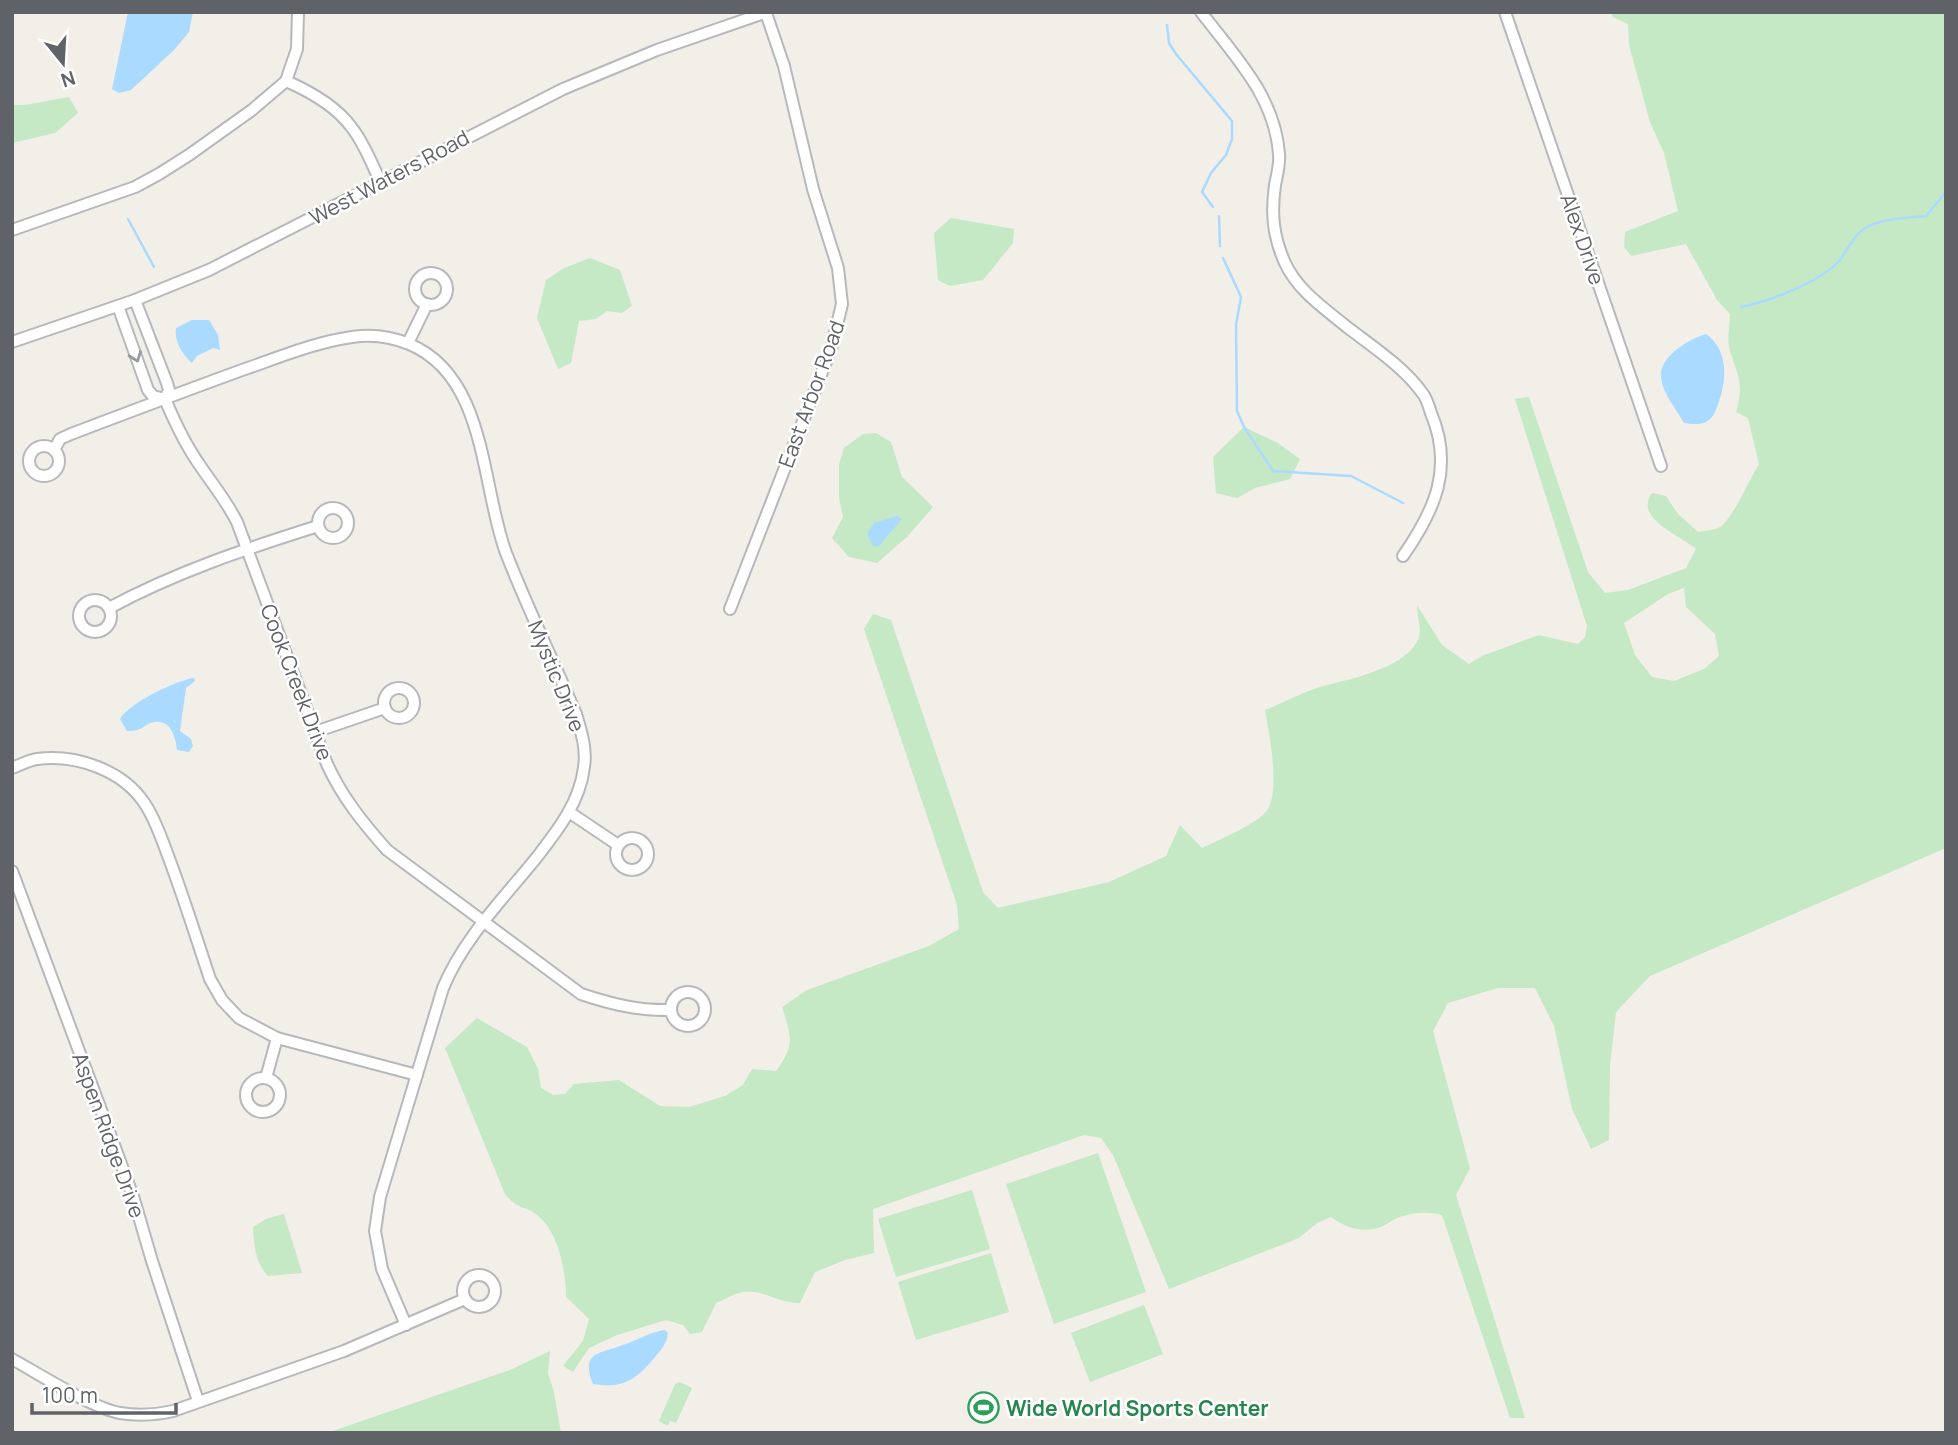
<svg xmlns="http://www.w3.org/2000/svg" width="1958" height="1445" viewBox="0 0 1958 1445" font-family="Manrope,sans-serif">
  <rect width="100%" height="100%" fill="#f1efe8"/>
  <g fill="#c5e8c5" fill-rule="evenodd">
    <path d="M1611 12H1946V848L1650 976 1616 1012 1610 1066 1609 1140 1591 1149 1572 1109 1554 1026 1535 988H1498L1448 1003 1433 1031 1470 1168 1456 1195 1525 1418H1510L1442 1215C1429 1212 1416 1212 1403 1216 1396 1217 1390 1223 1383 1226 1364 1234 1346 1228 1331 1217L1317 1223 1299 1238 1169 1289 1113 1155 1101 1138 1084 1135 873 1209 874 1253 845 1260 815 1272 800 1303C781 1304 762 1289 743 1292 734 1293 724 1300 716 1303L702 1332 690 1334 683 1325 666 1320 617 1335 589 1348 573 1372 563 1366 583 1341 589 1319 566 1297C566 1272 559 1232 537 1215 525 1205 519 1211 505 1194L445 1048 477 1018 527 1047 538 1069 541 1088 553 1095 565 1094 574 1084 619 1080 660 1106 689 1107 725 1096 743 1085 752 1069 776 1071C796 1044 791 1037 782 1007L807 990 929 946 959 929 957 905 864 629 873 614 891 620 983 892 998 908 1109 882 1166 856 1180 825 1202 848C1221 839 1250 827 1265 813 1282 796 1269 733 1265 710 1283 703 1301 693 1320 687 1348 679 1401 670 1417 642 1424 630 1416 617 1417 605L1442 645 1469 664 1482 656 1539 635 1578 644 1585 637 1587 626 1515 399 1529 397 1588 572 1605 593 1628 590 1686 568 1696 549C1682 536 1633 519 1652 493L1666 496 1678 514 1698 532C1704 531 1715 530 1720 527 1734 517 1749 480 1759 464L1748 418 1736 412C1745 381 1737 376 1729 347 1727 337 1730 324 1730 314L1717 300 1686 244 1631 256 1624 247 1625 232 1678 211 1664 153 1650 122 1629 45 1628 24 1613 17ZM1684 588 1686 607 1715 634 1719 656 1704 669 1674 681 1652 677 1635 655 1624 623 1668 594Z"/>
    <path d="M69 97 78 113 55 133 12 143V105H25Z"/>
    <path d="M951 218 1014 229 1013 243 983 280 950 286 938 280 934 233Z"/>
    <path d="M590 258 620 270 632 306 622 313 607 311 596 319 579 321 571 363 558 369 537 318 546 280 564 268Z"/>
    <path d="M1244 427 1276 442 1300 459 1290 479 1255 488 1237 498 1216 493 1213 457Z"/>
    <path d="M876 433 891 442 902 477 933 507 908 536 877 563 849 557 832 538 843 517 839 498V465L844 448 863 434Z"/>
    <path d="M1098 1153 1146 1292 1054 1324 1006 1184Z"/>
    <path d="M972 1190 990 1249 896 1277 878 1219Z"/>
    <path d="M284 1214 302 1273 268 1276C255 1263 254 1245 253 1227L266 1219Z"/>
    <path d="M991 1253 1009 1312 916 1340 898 1282Z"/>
    <path d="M1144 1305 1163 1354 1090 1382 1071 1333Z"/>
    <path d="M550 1351 548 1373 554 1392 561 1433H327L510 1370Z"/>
    <path d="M680 1382 692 1388 676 1423 670 1421 668 1426 659 1421 675 1384Z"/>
  </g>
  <g fill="#aadaff">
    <path d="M128 12H193L189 32 174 50 131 90 119 93 112 89Z"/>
    <path d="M192 320H209L218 335 220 350 213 348 197 356 192 363C183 355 174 342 176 328Z"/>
    <path d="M1706 334C1729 350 1727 381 1718 404 1716 410 1713 419 1706 422 1700 425 1691 424 1684 423 1676 409 1663 394 1661 378 1658 357 1689 339 1706 334Z"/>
    <path d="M897 516 902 519 879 546H873L867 534 874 523Z"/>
    <path d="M194 678 195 681 186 688 180 731 191 739 193 746 189 752 177 750C176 738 171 719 154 722 143 724 145 731 127 731L120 719C129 703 177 680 194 678Z"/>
    <path d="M665 1330 668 1333C667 1343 661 1350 655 1357 636 1380 623 1389 593 1384 580 1351 600 1354 623 1345 639 1340 646 1333 665 1330Z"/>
  </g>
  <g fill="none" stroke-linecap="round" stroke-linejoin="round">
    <g stroke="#aadaff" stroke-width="2.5">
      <path d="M1167 25 1169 43 1176 54 1232 121V139L1226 155 1211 173 1202 192 1213 207"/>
      <path d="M1219 216 1220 246"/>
      <path d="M128 219 154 267"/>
      <path d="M1223 258 1241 297 1236 325 1237 411 1244 427 1273 471 1351 476 1403 503"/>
      <path d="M1741 307C1768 302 1820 282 1839 261 1847 251 1855 233 1867 227 1885 218 1906 218 1926 216L1946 192"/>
    </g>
    <defs>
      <g id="minor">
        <path d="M1201 12C1235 56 1275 97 1279 154 1280 164 1277 175 1275 185 1271 214 1273 236 1285 263 1298 291 1324 308 1347 327 1373 347 1404 367 1423 394 1427 399 1429 407 1431 413 1454 468 1435 510 1403 556"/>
        <path d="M1505 12 1661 466"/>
        <path d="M286 81C309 91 337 107 352 128 364 143 372 164 380 181"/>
        <path d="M12 230 135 187 159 174 189 155 252 110 286 81 297 49 298 12"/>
        <circle cx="431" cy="289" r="16"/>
        <path d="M135 300 167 383 169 390 165 399C175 423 186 446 201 467 214 486 227 502 237 522L327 764C342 797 363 823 387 850L581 994C611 1004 639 1011 671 1010"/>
        <path d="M118 306 148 390 153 396 165 399"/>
        <path d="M12 342 135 300 209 270 563 89 657 50 767 12"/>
        <path d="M408 343 427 304"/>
        <circle cx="44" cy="461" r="15"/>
        <path d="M54 450 60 439 71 434C129 412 187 390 245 369 280 357 316 342 352 337 371 334 392 337 409 344 487 376 481 486 506 553 527 607 553 660 576 714 581 731 587 749 584 767 580 802 558 830 537 857 504 898 463 939 443 988L380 1197 375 1231 382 1269 406 1325"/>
        <circle cx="333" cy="523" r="15"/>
        <circle cx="95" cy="616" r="16"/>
        <path d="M109 608C176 572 245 549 318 526"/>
        <path d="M730 609 831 349 842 304 838 268 813 189 784 66 766 13"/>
        <circle cx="399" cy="703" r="15"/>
        <path d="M315 732 385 708"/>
        <path d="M12 768C20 765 29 760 37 759 76 754 123 770 145 804 155 819 161 837 167 853 183 895 196 937 210 979L222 1000 239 1018 277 1038 417 1075"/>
        <path d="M569 812 618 845"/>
        <circle cx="632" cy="854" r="16"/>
        <path d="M12 871 133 1196 152 1261 198 1401"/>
        <circle cx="688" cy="1009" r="17"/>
        <path d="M266 1078 277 1038"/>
        <circle cx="263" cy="1095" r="17"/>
        <circle cx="479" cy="1291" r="16"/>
        <path d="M12 1359C39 1374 92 1408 120 1413 138 1416 155 1415 173 1411L344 1351 465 1299"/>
      </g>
    </defs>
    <use href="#minor" stroke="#b5b8bc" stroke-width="14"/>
    <use href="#minor" stroke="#fff" stroke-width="10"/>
  </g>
  <defs><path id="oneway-chevron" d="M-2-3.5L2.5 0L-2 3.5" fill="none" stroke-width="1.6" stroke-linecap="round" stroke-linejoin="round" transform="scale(1.75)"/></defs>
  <use stroke="#979a9d" href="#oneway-chevron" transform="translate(136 357) rotate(70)"/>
  <defs>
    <symbol id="stadium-ring" viewBox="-11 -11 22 22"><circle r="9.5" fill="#fff" stroke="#2e9e5b" stroke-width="1.5"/><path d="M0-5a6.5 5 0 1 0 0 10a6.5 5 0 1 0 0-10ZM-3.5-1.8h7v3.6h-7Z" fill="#2e9e5b"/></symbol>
  </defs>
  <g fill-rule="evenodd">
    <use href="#stadium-ring" x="966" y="1390" width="35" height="35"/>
  </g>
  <g text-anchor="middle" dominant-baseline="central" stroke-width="5" stroke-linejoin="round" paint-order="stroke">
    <g font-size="21" fill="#5f6368" stroke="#fff">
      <text transform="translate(389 177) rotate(-28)">West Waters Road</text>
      <text transform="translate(1583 239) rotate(71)">Alex Drive</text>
      <text transform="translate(811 394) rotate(-70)">East Arbor Road</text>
      <text transform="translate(557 676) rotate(68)">Mystic Drive</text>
      <text transform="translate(297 682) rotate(69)">Cook Creek Drive</text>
      <text transform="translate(109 1135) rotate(70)">Aspen Ridge Drive</text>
    </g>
    <g font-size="21" font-weight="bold" fill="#27864d" stroke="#fff" text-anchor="start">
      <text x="1006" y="1408">Wide World Sports Center</text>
    </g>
  </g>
  <rect width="1958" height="1445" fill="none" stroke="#5f6368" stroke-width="28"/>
  <g transform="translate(63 63) rotate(162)" stroke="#ffffff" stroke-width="5" paint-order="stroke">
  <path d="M0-5L12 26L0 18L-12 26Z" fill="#5f6368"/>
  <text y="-10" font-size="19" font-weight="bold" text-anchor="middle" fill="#5f6368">N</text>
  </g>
  <path d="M32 1403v10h144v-10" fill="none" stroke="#5f6368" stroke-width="3.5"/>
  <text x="42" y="1403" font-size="21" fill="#5f6368" stroke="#ffffff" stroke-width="5" paint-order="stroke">100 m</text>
</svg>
